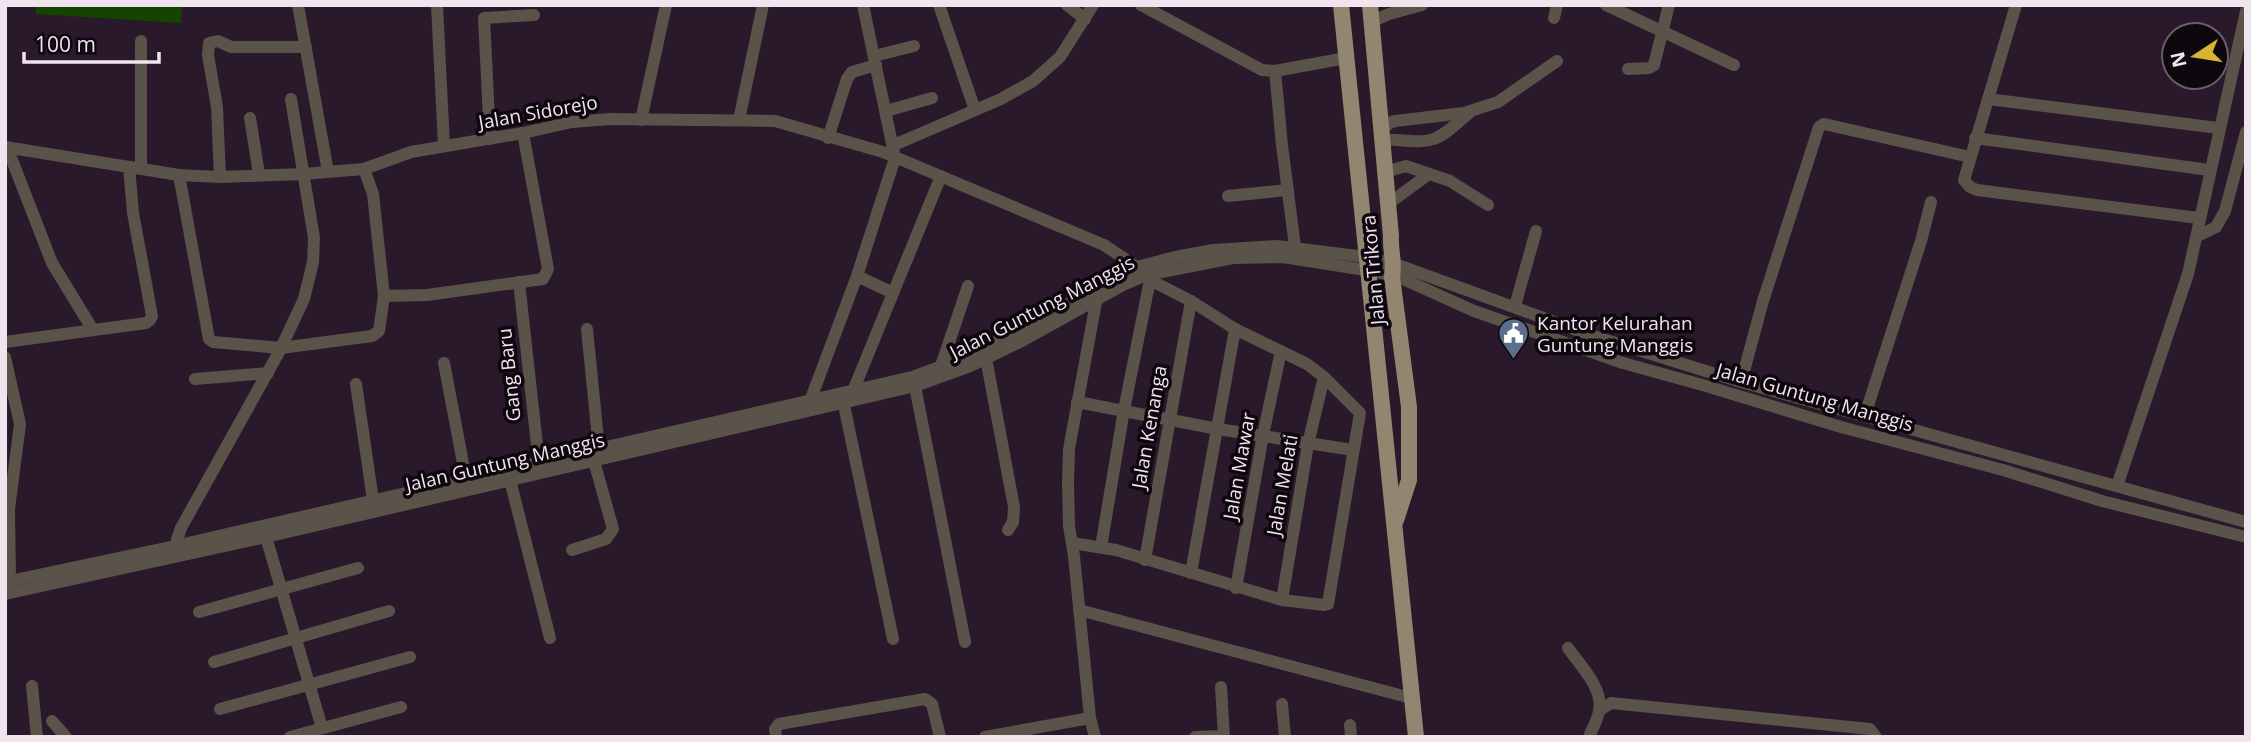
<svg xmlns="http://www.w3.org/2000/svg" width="2251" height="742" viewBox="0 0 2251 742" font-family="'Open Sans',sans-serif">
  <rect width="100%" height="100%" fill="#2a192a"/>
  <path fill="#144400" d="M36 5H182L181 23 36 14Z"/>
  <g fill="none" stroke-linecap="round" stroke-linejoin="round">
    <g stroke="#595349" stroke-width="12">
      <path d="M298 5 328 172"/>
      <path d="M437 5 444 146"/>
      <path d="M939 5 975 110"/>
      <path d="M1067 5 1085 19"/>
      <path d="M1141 5 1262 70 1275 71 1346 58"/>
      <path d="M1606 5 1734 65"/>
      <path d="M2016 5 1964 180 1970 187 1977 190 2199 218"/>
      <path d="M1554 18 1557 5"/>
      <path d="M1371 22 1389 14 1422 5"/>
      <path d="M874 56 914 46"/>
      <path d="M1628 69 1649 68 1654 65 1669 5"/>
      <path d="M1275 71 1282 145 1295 247"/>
      <path d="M1988 99 2218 128"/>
      <path d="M886 111 932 98"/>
      <path d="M250 118 259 174"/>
      <path d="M641 120 666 5"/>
      <path d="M739 120 763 5"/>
      <path d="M1381 132 1389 123 1395 121 1464 113 1498 102 1557 61"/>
      <path d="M828 138 847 79 852 72 876 65"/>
      <path d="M1975 138 2209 170"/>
      <path d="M490 139 484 18 534 15"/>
      <path d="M1381 139C1433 142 1430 148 1470 112"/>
      <path d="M894 145 1001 99 1033 81 1060 57 1093 5"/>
      <path d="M5 147 179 175 220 177 303 174 364 169 411 152 523 133 572 122 610 119 775 121 883 152 1104 245 1137 267"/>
      <path d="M7 147 52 263 93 330"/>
      <path d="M141 169V41"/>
      <path d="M364 169 373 194 384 296 427 295 543 279 548 269 523 133"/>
      <path d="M1385 172 1406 166 1450 181 1488 205"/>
      <path d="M179 175 209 339 213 342 281 348 372 336 379 331 384 296"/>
      <path d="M220 177 217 107 208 55 209 43 218 41 231 47H306"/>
      <path d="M1228 196 1288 190"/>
      <path d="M1388 204 1429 174"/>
      <path d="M2196 237 2216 227 2225 211 2246 132"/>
      <path d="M857 276 893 293"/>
      <path d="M519 282 539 463"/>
      <path d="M1515 306 1536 231"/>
      <path d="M587 329 599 449"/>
      <path d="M5 342 146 323 150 320 152 316 133 213 129 167"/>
      <path d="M5 357 20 424 9 509 10 581"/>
      <path d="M986 358 1014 507 1013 522 1008 530"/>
      <path d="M444 363 466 479"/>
      <path d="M941 366 968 286"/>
      <path d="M195 379 268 373"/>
      <path d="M1741 382 1763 301 1819 127 1824 124 1970 157"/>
      <path d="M356 384 373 500"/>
      <path d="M915 386 965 642"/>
      <path d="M853 391 941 176"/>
      <path d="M810 401 857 276 895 158 863 5"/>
      <path d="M1077 402 1218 429 1353 450"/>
      <path d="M844 405 893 639"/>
      <path d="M1865 415 1921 241 1931 202"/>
      <path d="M510 480 550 638"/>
      <path d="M2117 486 2188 274 2246 11"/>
      <path d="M266 537 322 728"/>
      <path d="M1072 543 1116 550 1282 600 1324 605 1328 604 1360 413 1324 377 1307 364 1235 329 1191 301 1150 280"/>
      <path d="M175 546 181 528 279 352 304 299 313 262 314 238 291 99"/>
      <path d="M1101 547 1124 410 1150 280 1147 276"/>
      <path d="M572 550 606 539 613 529 594 461"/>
      <path d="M1145 560 1191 301"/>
      <path d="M1191 573 1235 329"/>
      <path d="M5 582 175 546 912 377 971 355 1137 267 1175 257 1213 250 1277 246 1366 257 1395 264 1590 335 1741 382 2246 522"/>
      <path d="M1236 588 1263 435 1281 351"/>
      <path d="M5 594 266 537 915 386 970 366 1020 342 1123 285 1146 275 1233 258 1283 257 1378 272 1403 279 1474 311 1623 363 1706 386 1841 427 2003 470 2102 501 2246 537"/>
      <path d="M1282 600 1308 444 1324 377"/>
      <path d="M1079 610 1411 698"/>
      <path d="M199 612 358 568"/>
      <path d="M1568 648C1580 665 1604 689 1599 711 1598 719 1592 729 1589 737"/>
      <path d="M214 662 389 611"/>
      <path d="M32 686 37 737"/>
      <path d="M1221 687 1224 737"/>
      <path d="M1282 704 1285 737"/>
      <path d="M220 709 410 657"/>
      <path d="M1600 710 1611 703 1870 729 1876 737"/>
      <path d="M52 721 66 737"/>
      <path d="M1350 725 1351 737"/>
      <path d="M290 737 401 707"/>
      <path d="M776 737 775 729 779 724 925 699 932 704 940 737"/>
      <path d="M985 737 1090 718"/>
      <path d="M1095 737 1090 718 1074 556 1069 526 1068 482 1069 449 1097 297"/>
      <path d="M1195 737 1224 736"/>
    </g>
    <g stroke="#938670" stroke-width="16">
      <path d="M1341 5 1416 737"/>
      <path d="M1370 5 1391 236C1390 251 1395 262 1392 277L1409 407V480L1396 520"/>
    </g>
  </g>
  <defs>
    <symbol id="civic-pin" viewBox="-11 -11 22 30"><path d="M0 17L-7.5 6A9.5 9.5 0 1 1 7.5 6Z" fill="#5c6f8a" stroke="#0e070e"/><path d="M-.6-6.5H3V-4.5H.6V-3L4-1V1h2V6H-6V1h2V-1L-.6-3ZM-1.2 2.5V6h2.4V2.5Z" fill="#fff"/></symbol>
  </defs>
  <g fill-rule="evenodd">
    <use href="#civic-pin" x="1496" y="316" width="35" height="47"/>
  </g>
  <g text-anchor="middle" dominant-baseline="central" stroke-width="7" stroke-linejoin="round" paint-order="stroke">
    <g font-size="19" fill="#f0e4ef" stroke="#0e070e">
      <text transform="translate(538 112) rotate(-10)">Jalan Sidorejo</text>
      <text transform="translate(1373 270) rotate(-95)">Jalan Trikora</text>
      <text transform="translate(1042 307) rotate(-27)">Jalan Guntung Manggis</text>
      <text transform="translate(509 375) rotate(-96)">Gang Baru</text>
      <text transform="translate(1815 397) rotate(16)">Jalan Guntung Manggis</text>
      <text transform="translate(1149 427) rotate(-80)">Jalan Kenanga</text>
      <text transform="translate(505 462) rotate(-13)">Jalan Guntung Manggis</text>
      <text transform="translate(1239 466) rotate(-80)">Jalan Mawar</text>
      <text transform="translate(1282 485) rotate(-80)">Jalan Melati</text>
    </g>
    <g font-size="19" fill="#f0e4ef" stroke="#0e070e" text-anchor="start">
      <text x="1537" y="323">Kantor Kelurahan<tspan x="1537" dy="22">Guntung Manggis</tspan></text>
    </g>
  </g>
  <rect width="2251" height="742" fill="none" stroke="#f0e4ef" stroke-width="14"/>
  <g transform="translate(2195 56) rotate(258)"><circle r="33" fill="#0e070e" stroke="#685f68" stroke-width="2"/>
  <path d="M0-5L12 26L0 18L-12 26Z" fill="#d9b434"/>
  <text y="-10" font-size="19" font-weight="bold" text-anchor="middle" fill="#f0e4ef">N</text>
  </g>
  <path d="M24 52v10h135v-10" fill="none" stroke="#f0e4ef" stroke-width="3.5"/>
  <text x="35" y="52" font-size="21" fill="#f0e4ef" stroke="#0e070e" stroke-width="5" paint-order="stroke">100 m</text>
</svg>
